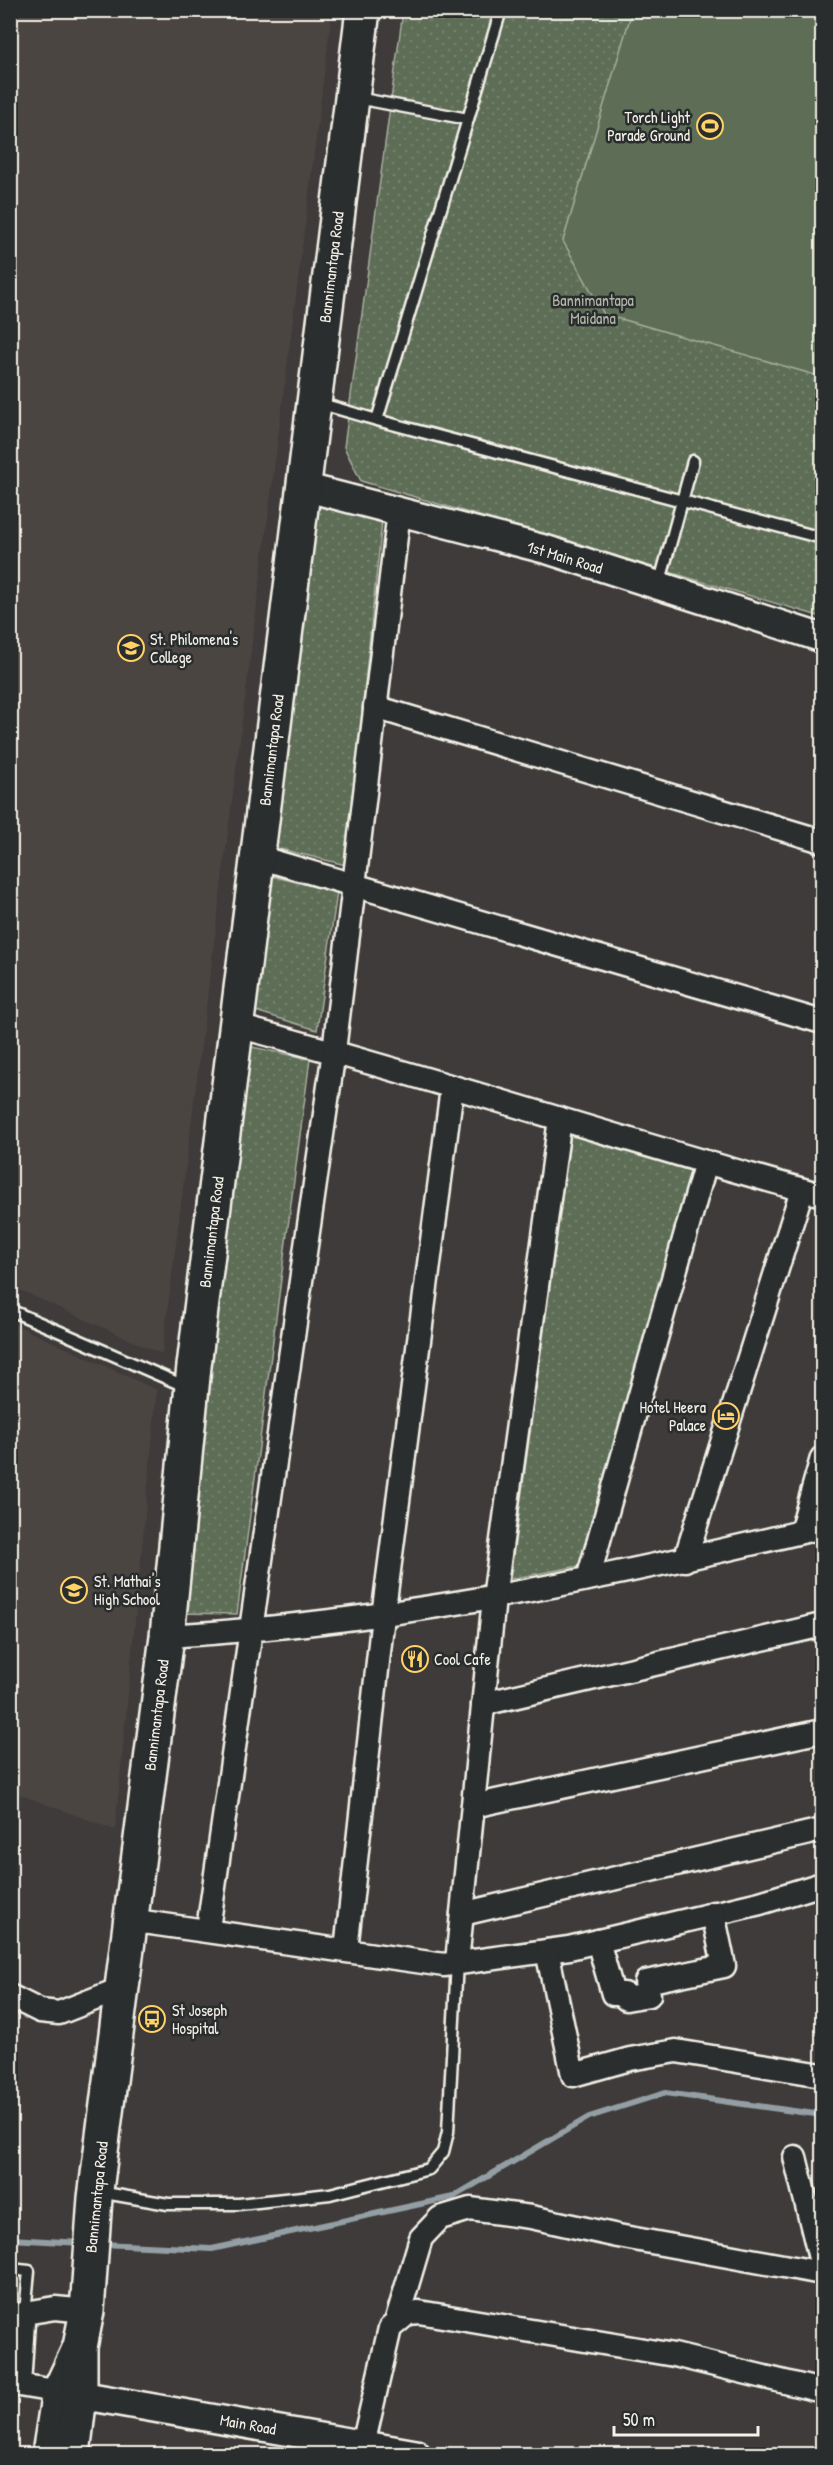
<svg xmlns="http://www.w3.org/2000/svg" width="833" height="2465" viewBox="0 0 833 2465" font-family="'Patrick Hand',sans-serif">
  <defs>
    <pattern id="grass-dots" width="8" height="8" patternUnits="userSpaceOnUse" patternTransform="scale(1.5)"><rect width="8" height="8" fill="#5d6d56"/><path d="M2 2h.1M6 6h.1" fill="none" stroke="#75826e" stroke-width="1.8" stroke-linecap="round"/></pattern>
  </defs>
  <rect width="100%" height="100%" fill="#3e3b3a"/>
  <filter id="ink" filterUnits="userSpaceOnUse"><feTurbulence type="fractalNoise" baseFrequency=".0167" numOctaves="2"/><feDisplacementMap in="SourceGraphic" scale="12" xChannelSelector="R" yChannelSelector="G"/><feConvolveMatrix kernelMatrix="1 2 1 2 8 2 1 2 1" color-interpolation-filters="sRGB"/></filter>
  <g filter="url(#ink)">
    <g fill="#4c4543">
      <path d="M11 10 332 11 162 1354 11 1286Z"/>
      <path d="M11 1323 157 1390 115 1830 11 1791Z"/>
    </g>
    <g fill="url(#grass-dots)" stroke="#a8af9f" stroke-width="1.5">
      <path d="M403 11H822V617L361 481 344 447Z"/>
      <path d="M316 505 382 521 346 865 276 848Z"/>
      <path d="M267 875 337 892 317 1030 252 1010Z"/>
      <path d="M247 1046 310 1059 237 1614 177 1613Z"/>
      <path d="M571 1133 692 1170 579 1566 510 1579Z"/>
    </g>
    <path fill="#5d6d56" stroke="#a8af9f" stroke-width="1.5" d="M632 11H822V377L604 314 563 241Z"/>
    <g fill="none" stroke-linecap="round" stroke-linejoin="round">
      <g stroke="#939fa4" stroke-width="6">
        <path d="M10 2239 82 2243"/>
        <path d="M101 2244 212 2249 453 2197 589 2117 665 2093 822 2115"/>
      </g>
      <defs>
        <g id="service">
          <path d="M501 10 377 420 822 538"/>
          <path d="M357 98 468 119"/>
          <path d="M318 403 377 420"/>
          <path d="M659 585 693 461"/>
          <path d="M10 1310 189 1388"/>
          <path d="M99 2192 168 2204H239L330 2194 429 2169 443 2152 448 2132 457 1962"/>
          <path d="M10 2269 29 2271 25 2313"/>
        </g>
        <g id="minor">
          <path d="M375 707 822 841"/>
          <path d="M258 857 822 1022"/>
          <path d="M237 1026C433 1077 626 1142 822 1195"/>
          <path d="M801 1532 822 1458"/>
          <path d="M685 1560 802 1190"/>
          <path d="M588 1579 706 1162"/>
          <path d="M167 1636C389 1623 606 1579 822 1527"/>
          <path d="M483 1704 822 1625"/>
          <path d="M473 1806 822 1731"/>
          <path d="M462 1914 822 1830"/>
          <path d="M129 1920 444 1965 569 1948 760 1903 822 1884"/>
          <path d="M208 1929 334 1051 399 511"/>
          <path d="M598 1941 613 1994H624L626 1999 649 1995 646 1982 724 1966 713 1913"/>
          <path d="M346 1950 383 1616 452 1088"/>
          <path d="M547 1951 573 2075 630 2059 676 2051 822 2075"/>
          <path d="M457 1962 494 1598 560 1119"/>
          <path d="M10 1996 40 2011 59 2013 120 1989"/>
          <path d="M795 2157 822 2266"/>
          <path d="M397 2319 421 2238 440 2218 470 2209 531 2217 618 2236 822 2273"/>
          <path d="M73 2394 19 2385 23 2322 25 2313 55 2308 87 2311"/>
          <path d="M363 2445 390 2328 408 2313 419 2312 674 2355 822 2391"/>
        </g>
        <g id="tertiary">
          <path d="M304 487 548 550 822 638"/>
          <path d="M80 2395 416 2454"/>
        </g>
        <path id="primary" d="M49 2454 59 2392 80 2347 87 2311 95 2198 167 1636 194 1366 363 10"/>
        <path id="trunk" d="M73 2454 80 2395V2347"/>
      </defs>
      <use href="#service" stroke="#f4f1e8" stroke-width="15"/>
      <use href="#minor" stroke="#f4f1e8" stroke-width="27"/>
      <use href="#tertiary" stroke="#f4f1e8" stroke-width="32"/>
      <use href="#primary" stroke="#f4f1e8" stroke-width="38"/>
      <use href="#trunk" stroke="#f4f1e8" stroke-width="38"/>
      <use href="#service" stroke="#2a2d2e" stroke-width="10"/>
      <use href="#minor" stroke="#2a2d2e" stroke-width="22"/>
      <use href="#tertiary" stroke="#2a2d2e" stroke-width="27"/>
      <use href="#primary" stroke="#2a2d2e" stroke-width="33"/>
      <use href="#trunk" stroke="#2a2d2e" stroke-width="33"/>
    </g>
  </g>
  <defs>
    <symbol id="stadium-ring" viewBox="-11 -11 22 22"><circle r="9.5" fill="#2a2d2e" stroke="#ffd166" stroke-width="1.5"/><path d="M0-5a6.5 5 0 1 0 0 10a6.5 5 0 1 0 0-10ZM-3.5-1.8h7v3.6h-7Z" fill="#ffd166"/></symbol>
    <symbol id="university-ring" viewBox="-11 -11 22 22"><circle r="9.5" fill="#2a2d2e" stroke="#ffd166" stroke-width="1.5"/><path d="M0-5L7-2L0 1L-7-2ZM-4 1L0 2.5L4 1V4Q0 6-4 4Z" fill="#ffd166"/></symbol>
    <symbol id="hotel-ring" viewBox="-11 -11 22 22"><circle r="9.5" fill="#2a2d2e" stroke="#ffd166" stroke-width="1.5"/><path d="M-6-4.5h1.5V1H6V5H4.5V3h-9V5H-6ZM-4 0a1.8 1.8 0 1 1 3.6 0ZM.5 0V-2.5h3Q6-2.5 6 0Z" fill="#ffd166"/></symbol>
    <symbol id="school-ring" viewBox="-11 -11 22 22"><circle r="9.5" fill="#2a2d2e" stroke="#ffd166" stroke-width="1.5"/><path d="M0-5L7-2L0 1L-7-2ZM-4 1L0 2.5L4 1V4Q0 6-4 4Z" fill="#ffd166"/></symbol>
    <symbol id="restaurant-ring" viewBox="-11 -11 22 22"><circle r="9.5" fill="#2a2d2e" stroke="#ffd166" stroke-width="1.5"/><path d="M-5-6h1v4h1v-4h1v4h1v-4h1v5L-1.5 .5V6h-2V.5L-5-1ZM5-6V6H3V1.5H1.5Q1.5-4 5-6Z" fill="#ffd166"/></symbol>
    <symbol id="bus-ring" viewBox="-11 -11 22 22"><circle r="9.5" fill="#2a2d2e" stroke="#ffd166" stroke-width="1.5"/><path d="M-5-6H5V4H4V6H2V4H-2V6H-4V4H-5ZM-3.5-4V0h7V-4ZM-3.5 1.2v1.5H-2V1.2ZM2 1.2v1.5H3.5V1.2Z" fill="#ffd166"/></symbol>
  </defs>
  <g fill-rule="evenodd">
    <use href="#stadium-ring" x="695" y="111" width="30" height="30"/>
    <use href="#university-ring" x="116" y="633" width="30" height="30"/>
    <use href="#hotel-ring" x="711" y="1401" width="30" height="30"/>
    <use href="#school-ring" x="59" y="1575" width="30" height="30"/>
    <use href="#restaurant-ring" x="400" y="1644" width="30" height="30"/>
    <use href="#bus-ring" x="137" y="2004" width="30" height="30"/>
  </g>
  <g text-anchor="middle" dominant-baseline="central" stroke-width="5" stroke-linejoin="round" paint-order="stroke">
    <g font-size="16" fill="#f4f1e8" stroke="#2a2d2e" text-anchor="start">
      <text x="690" y="117" text-anchor="end">Torch Light<tspan x="690" dy="18">Parade Ground</tspan></text>
      <text x="150" y="639">St. Philomena's<tspan x="150" dy="18">College</tspan></text>
      <text x="706" y="1407" text-anchor="end">Hotel Heera<tspan x="706" dy="18">Palace</tspan></text>
      <text x="94" y="1581">St. Mathai's<tspan x="94" dy="18">High School</tspan></text>
      <text x="434" y="1659">Cool Cafe</text>
      <text x="172" y="2010">St Joseph<tspan x="172" dy="18">Hospital</tspan></text>
    </g>
    <g font-size="16" fill="#f4f1e8" stroke="#2a2d2e">
      <text transform="translate(331 267) rotate(-83)">Bannimantapa Road</text>
      <text transform="translate(565 557) rotate(17)">1st Main Road</text>
      <text transform="translate(271 750) rotate(-83)">Bannimantapa Road</text>
      <text transform="translate(211 1232) rotate(-83)">Bannimantapa Road</text>
      <text transform="translate(156 1715) rotate(-83)">Bannimantapa Road</text>
      <text transform="translate(96 2197) rotate(-84)">Bannimantapa Road</text>
      <text transform="translate(248 2424) rotate(10)">Main Road</text>
    </g>
    <g font-size="16" fill="#b0b6a6" stroke="#2a2d2e">
      <text x="593" y="300">Bannimantapa<tspan x="593" dy="18">Maidana</tspan></text>
    </g>
  </g>
  <rect width="833" height="2465" fill="none" stroke="#2a2d2e" stroke-width="36"/>
  <rect x="18" y="18" width="797" height="2429" fill="none" stroke="#f4f1e8" stroke-width="2" filter="url(#ink)"/>
  <path d="M614 2426v9h144v-9" fill="none" stroke="#f4f1e8" stroke-width="3"/>
  <text x="623" y="2426" font-size="18" fill="#f4f1e8" stroke="#2a2d2e" stroke-width="4.5" paint-order="stroke">50 m</text>
</svg>
